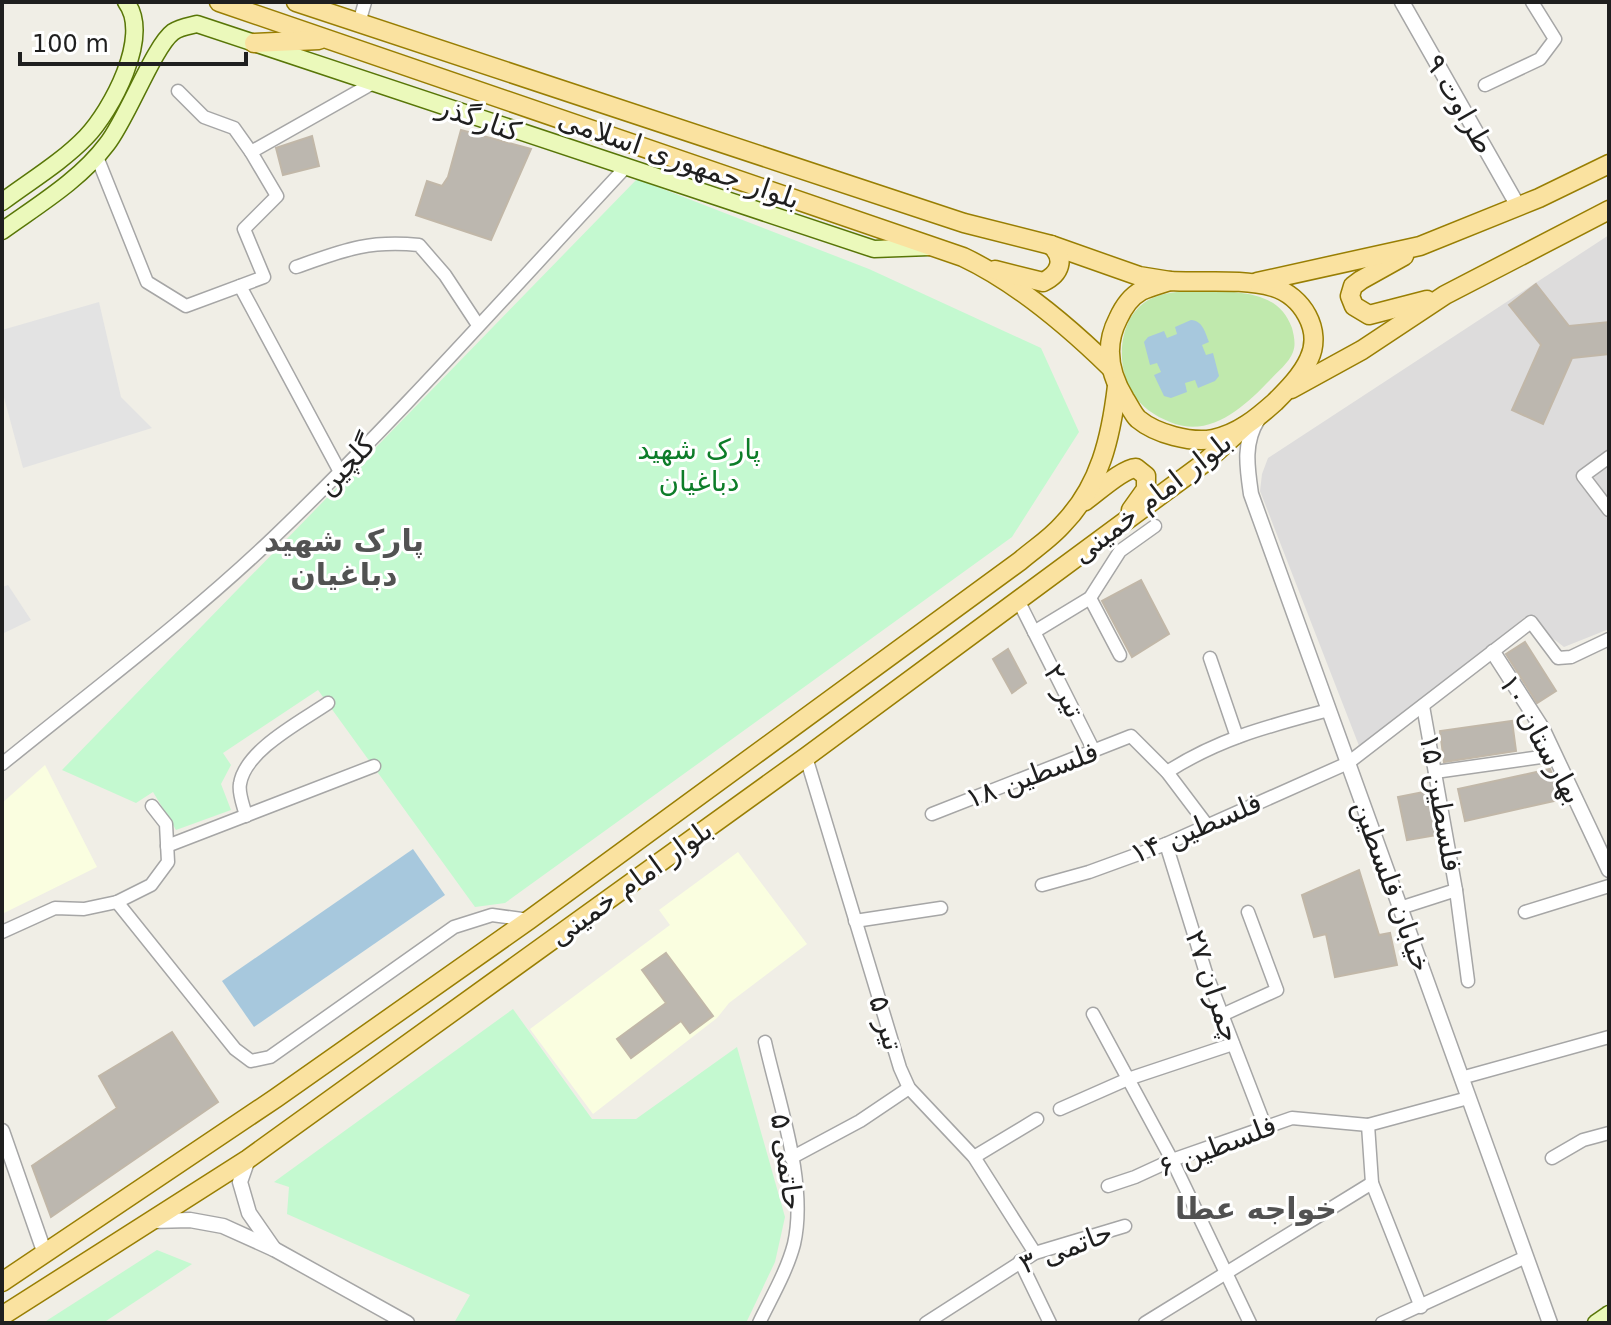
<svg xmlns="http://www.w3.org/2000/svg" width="1611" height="1325" viewBox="0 0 1611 1325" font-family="'DejaVu Sans',Vazirmatn,sans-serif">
  <rect width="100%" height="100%" fill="#f0eee6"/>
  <path fill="#dddcdc" d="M1609 235V629L1564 647 1525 617 1363 756 1260 491 1262 474 1268 458Z"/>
  <g fill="#fafee0">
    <path d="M45 765 97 867 2 914V803Z"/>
    <path d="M738 852 807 944 729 1003 717 1018 593 1114 530 1029 670 925 659 910Z"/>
  </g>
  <path fill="#c0e9ad" d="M1234 292C1261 295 1282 301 1292 328 1294 336 1296 344 1293 352 1289 363 1277 372 1270 380 1244 407 1210 439 1170 422 1155 416 1141 407 1132 392 1114 363 1119 310 1155 297 1178 288 1210 292 1234 292Z"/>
  <g fill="#c4f9d0">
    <path d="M637 179 869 269 1041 348 1079 432 1012 537 505 903 475 907 318 690 223 753 231 765 221 784 231 810 176 830 153 792 136 803 62 770Z"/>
    <path d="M513 1009 592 1119H636L737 1047 785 1217 775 1262 746 1323H454L470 1295 287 1214 289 1187 274 1182Z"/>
    <path d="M157 1250 192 1264 103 1323H43Z"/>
  </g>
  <g fill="#e3e3e3">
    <path d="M99 302 121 397 152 428 23 468 2 390V330Z"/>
    <path d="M8 585 31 620 2 634V587Z"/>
  </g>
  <g fill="#a7c8dd">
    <path d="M1191 320C1203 321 1205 332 1209 342L1202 345 1206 355 1213 353 1219 376 1215 381 1198 388 1195 380 1185 383 1187 392 1171 398 1164 396 1154 375 1161 372 1157 363 1150 365 1144 342 1148 337 1164 331 1167 338 1177 334 1175 327Z"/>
    <path d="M413 849 445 895 254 1027 222 981Z"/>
  </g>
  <g fill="#bcb7af" stroke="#c1b7a8" stroke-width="2">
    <path d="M461 130 531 149 491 240 416 215 427 181 442 186 448 177Z"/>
    <path d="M312 136 319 166 283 175 276 148Z"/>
    <path d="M1536 284 1569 326 1609 322V354L1572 358 1543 424 1512 410 1541 345 1509 305Z"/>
    <path d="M1141 580 1169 634 1132 657 1102 601Z"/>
    <path d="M1525 642 1556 691 1537 703 1506 654Z"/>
    <path d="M1008 649 1026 683 1012 693 993 659Z"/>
    <path d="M1512 721 1516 751 1444 762 1440 731Z"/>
    <path d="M1550 769 1563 799 1465 821 1458 789Z"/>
    <path d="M1429 791 1437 835 1407 840 1398 797Z"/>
    <path d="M1359 870 1379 935 1390 933 1397 965 1335 977 1326 934 1314 937 1302 895Z"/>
    <path d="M666 953 713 1016 690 1033 681 1021 631 1058 617 1039 666 1003 642 970Z"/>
    <path d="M172 1032 218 1102 51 1217 32 1166 117 1108 99 1076Z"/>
  </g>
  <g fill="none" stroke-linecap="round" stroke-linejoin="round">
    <defs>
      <g id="minor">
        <path d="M359 23 365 2"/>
        <path d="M1485 85 1540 59 1555 39 1532 2"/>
        <path d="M178 91 204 117 234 128 251 152"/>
        <path d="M97 157 147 282 186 306 264 277 244 229 277 196 251 152 373 83"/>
        <path d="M296 267C344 250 368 240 419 245L445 275 478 325"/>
        <path d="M240 286 340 472"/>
        <path d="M1609 457 1583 476 1609 510"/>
        <path d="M1090 598 1120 655"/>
        <path d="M1018 600 1094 751"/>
        <path d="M1034 632 1090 598 1120 551 1155 526"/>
        <path d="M1210 658 1237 737"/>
        <path d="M806 757 900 1068 909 1088 974 1157 1035 1253"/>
        <path d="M2 764C93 690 188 619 273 538 396 420 509 292 625 168"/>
        <path d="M1167 772C1220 738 1269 726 1329 710"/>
        <path d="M1435 772 1555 755"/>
        <path d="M932 814 1131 736 1167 772 1207 825"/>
        <path d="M246 816C244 807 238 793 240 784 245 750 302 721 328 703"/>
        <path d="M1166 844 1206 973 1265 1126"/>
        <path d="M167 846 374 766"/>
        <path d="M1042 885 1089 872 1166 844 1348 763 1531 622 1558 658 1571 657 1609 639"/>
        <path d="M1456 890 1468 981"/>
        <path d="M117 902 235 1049 251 1061 270 1057 454 927 492 915 529 920"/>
        <path d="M1400 908 1456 890 1423 706"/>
        <path d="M1525 912 1609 886"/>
        <path d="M855 921 941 908"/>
        <path d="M2 932 55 908 84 909 117 902 151 885 168 862 166 824 152 806"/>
        <path d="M1093 1014 1172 1160 1250 1323"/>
        <path d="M1222 1015 1277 990 1248 912"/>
        <path d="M1461 1078 1609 1037"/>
        <path d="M1060 1109 1128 1079 1233 1044"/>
        <path d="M1368 1125 1372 1183 1421 1307"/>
        <path d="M974 1157 1037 1119"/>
        <path d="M791 1158 860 1121 909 1088"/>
        <path d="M1552 1158 1583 1140 1609 1133"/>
        <path d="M1108 1186 1135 1177 1172 1160 1292 1118 1368 1125 1468 1098"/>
        <path d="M1020 1261 1050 1323"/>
        <path d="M759 1323C771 1298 787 1271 794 1244 808 1183 778 1101 765 1042"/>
        <path d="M926 1323 1035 1253 1125 1226"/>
        <path d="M1145 1323 1372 1183"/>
        <path d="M1382 1323 1526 1257"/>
      </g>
      <g id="tertiary">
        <path d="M1402 2 1518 206"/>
        <path d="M1258 419C1243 442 1247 467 1251 494L1550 1323"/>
        <path d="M1493 652 1542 728 1609 870"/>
        <path d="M2 1131 45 1254"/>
        <path d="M248 1159 240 1182 249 1213 274 1249"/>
        <path d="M152 1221 190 1220 223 1226 274 1249 407 1323"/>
      </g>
      <g id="secondary">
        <path d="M2 202C30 181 62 162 86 137 111 111 152 36 126 2"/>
        <path d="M2 231C38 205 80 180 107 144 127 119 154 46 173 32 180 27 189 26 197 24L874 249 929 247"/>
        <path d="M1596 1323 1609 1314"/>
      </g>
      <g id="primary">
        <path d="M219 2 963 257C1016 282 1069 327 1111 368"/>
        <path d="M296 2 964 223 1051 245 1139 276 1170 281"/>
        <path d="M254 43 319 40"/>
        <path d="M1404 256 1361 280 1353 286 1350 296 1354 306 1369 315 1427 300"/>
        <path d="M995 270 1043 282C1060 274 1066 259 1051 245"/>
        <path d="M1170 281C1202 283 1241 278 1273 287 1302 296 1323 330 1309 359 1302 375 1287 390 1275 402 1257 418 1238 434 1213 439 1191 443 1156 434 1138 419 1133 414 1129 405 1125 399 1109 373 1104 346 1118 319 1123 308 1130 297 1141 291 1150 287 1161 284 1170 281Z"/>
        <path d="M1257 282 1420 246 1539 198 1609 164"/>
        <path d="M1291 389 1362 350 1445 295 1609 210"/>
        <path d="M1085 501C1098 492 1122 469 1136 468L1146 476V489L1131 510"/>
        <path d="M2 1282 276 1098 529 920 1020 561C1034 549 1051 538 1063 524 1100 486 1111 437 1117 386"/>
        <path d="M2 1316 248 1159 806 757 1204 463 1245 426"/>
      </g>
    </defs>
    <use href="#minor" stroke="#a6a6a6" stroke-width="15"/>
    <use href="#tertiary" stroke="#a6a6a6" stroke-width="17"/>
    <use href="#secondary" stroke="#587607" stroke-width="19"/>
    <use href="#primary" stroke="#987e03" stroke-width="21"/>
    <use href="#minor" stroke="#fff" stroke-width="12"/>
    <use href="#tertiary" stroke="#fff" stroke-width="14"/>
    <use href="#secondary" stroke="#ebf9bb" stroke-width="16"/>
    <use href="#primary" stroke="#fae2a0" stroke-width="18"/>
  </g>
  <g text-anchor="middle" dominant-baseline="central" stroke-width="6" stroke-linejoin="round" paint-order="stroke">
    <g font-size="28" fill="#1f1f1f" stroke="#fff">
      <text transform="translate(1460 104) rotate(60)">طراوت ۹</text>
      <text transform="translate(479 119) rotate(19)">کنارگذر</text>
      <text transform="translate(679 159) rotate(19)">بلوار جمهوری اسلامی</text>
      <text transform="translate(346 465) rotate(-46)">گلچین</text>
      <text transform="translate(1152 498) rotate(-38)">بلوار امام خمینی</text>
      <text transform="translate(1064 691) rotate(63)">تیر ۲</text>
      <text transform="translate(1541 739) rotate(61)">بهارستان ۱۰</text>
      <text transform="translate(1032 775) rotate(-21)">فلسطین ۱۸</text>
      <text transform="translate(1441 803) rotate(80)">فلسطین ۱۵</text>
      <text transform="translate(1196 828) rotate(-23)">فلسطین ۱۴</text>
      <text transform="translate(631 883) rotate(-36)">بلوار امام خمینی</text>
      <text transform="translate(1392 886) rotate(70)">خیابان فلسطین</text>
      <text transform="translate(1213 986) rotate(71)">چمران ۲۷</text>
      <text transform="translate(886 1023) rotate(73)">تیر ۵</text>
      <text transform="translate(1217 1146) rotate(-21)">فلسطین ۶</text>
      <text transform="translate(787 1162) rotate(82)">حاتمی ۵</text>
      <text transform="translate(1066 1248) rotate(-21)">حاتمی ۳</text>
    </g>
    <g font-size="28" fill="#0d7d29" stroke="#fff">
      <text x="699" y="449">پارک شهید<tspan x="699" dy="32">دباغیان</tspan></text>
    </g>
    <g font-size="30" font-weight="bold" fill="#525252" stroke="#fff">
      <text x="344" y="540">پارک شهید<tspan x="344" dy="34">دباغیان</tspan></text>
      <text x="1256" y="1208">خواجه عطا</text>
    </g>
  </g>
  <rect width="1611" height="1325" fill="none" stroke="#1f1f1f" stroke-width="8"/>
  <path d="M20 52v12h226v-12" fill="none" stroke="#1f1f1f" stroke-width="4"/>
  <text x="32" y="52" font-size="24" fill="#1f1f1f" stroke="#ffffff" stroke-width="6" paint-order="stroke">100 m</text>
</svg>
